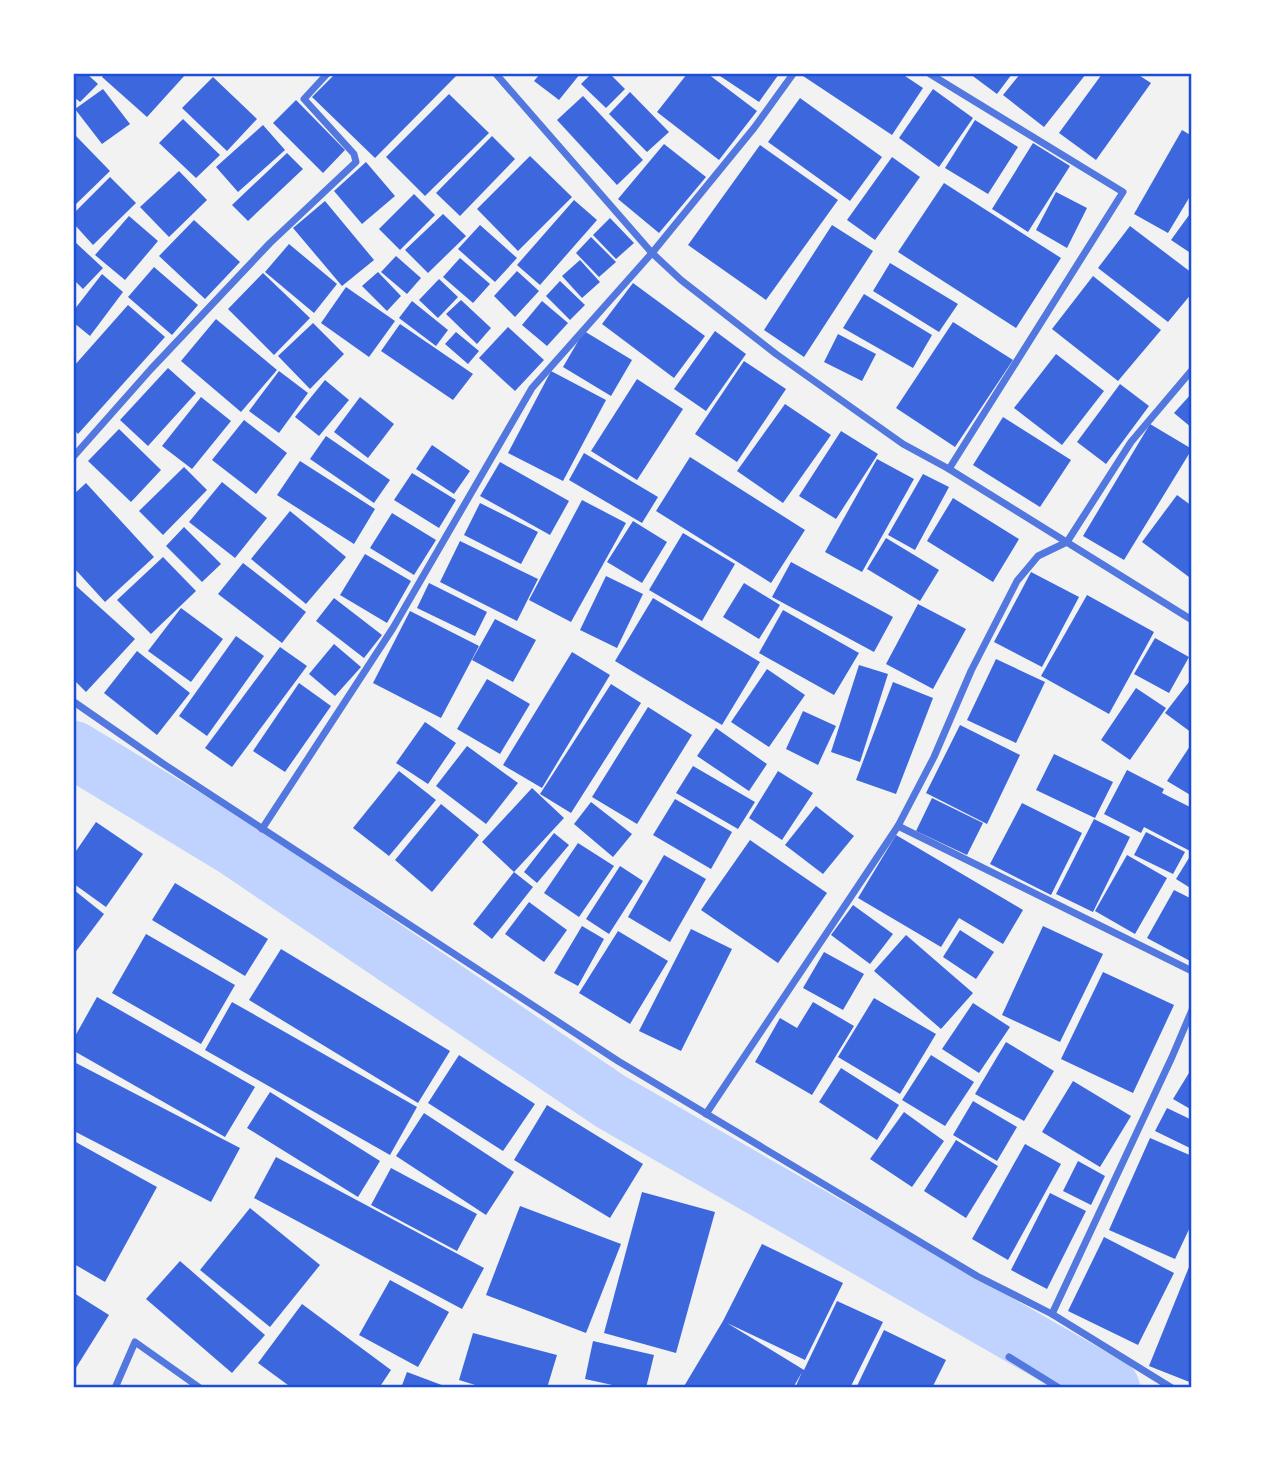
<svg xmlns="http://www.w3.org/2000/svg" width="1265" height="1461" viewBox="0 0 1265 1461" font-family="'Archivo Narrow',sans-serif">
  <rect width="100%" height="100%" fill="#f2f2f2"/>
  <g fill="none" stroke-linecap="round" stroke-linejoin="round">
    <path stroke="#bfd3fe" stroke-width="58" d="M74 750 234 847 610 1101 1111 1388"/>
  </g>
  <g fill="#3d67dc">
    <path d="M74 74H87L98 84 80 102 74 97Z"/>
    <path d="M105 74H186L147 117 102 77Z"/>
    <path d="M335 74H458L375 158 312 97Z"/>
    <path d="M540 74H580L559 100 534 81Z"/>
    <path d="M591 74H610L625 89 606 108 581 84Z"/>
    <path d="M687 74H708L757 111 719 160 657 112Z"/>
    <path d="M717 74H779L759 102Z"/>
    <path d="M804 74H902L923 88 892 135 803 76Z"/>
    <path d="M970 74H1012L997 94Z"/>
    <path d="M1020 74H1086L1044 127 1003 95Z"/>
    <path d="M1102 74H1137L1151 83 1096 160 1059 133Z"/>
    <path d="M213 77 257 119 227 151 182 108Z"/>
    <path d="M103 89 130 124 102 144 75 109Z"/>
    <path d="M933 89 973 118 939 167 899 138Z"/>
    <path d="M630 92 669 132 647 152 609 114Z"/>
    <path d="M449 94 489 133 425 196 386 157Z"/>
    <path d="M583 96 643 160 617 185 557 120Z"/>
    <path d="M800 98 882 157 850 201 768 142Z"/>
    <path d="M296 100 345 150 323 173 273 123Z"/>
    <path d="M183 119 220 155 196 178 159 143Z"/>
    <path d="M975 120 1018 147 988 194 945 168Z"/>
    <path d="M263 125 285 150 238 192 216 167Z"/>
    <path d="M1182 130 1192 136V193L1168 233 1134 214Z"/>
    <path d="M76 136 110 171 74 206V138Z"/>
    <path d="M492 136 515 159 460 216 436 193Z"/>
    <path d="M1033 143 1070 166 1028 232 992 209Z"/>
    <path d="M664 144 706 177 659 233 618 199Z"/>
    <path d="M760 145 838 200 766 300 688 245Z"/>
    <path d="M287 153 303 169 248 221 232 205Z"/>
    <path d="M530 156 572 197 518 251 477 209Z"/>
    <path d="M892 157 920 177 875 240 847 220Z"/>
    <path d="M366 162 395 196 362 224 334 191Z"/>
    <path d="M179 171 207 200 169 237 140 207Z"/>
    <path d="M110 177 136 203 93 245 74 224V213Z"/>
    <path d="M944 183 1061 258 1016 328 898 252Z"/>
    <path d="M1056 192 1087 208 1067 248 1036 230Z"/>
    <path d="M414 194 435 215 400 250 379 229Z"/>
    <path d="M574 200 597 220 540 285 517 265Z"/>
    <path d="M325 201 374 260 342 286 293 228Z"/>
    <path d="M1192 211V254L1171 240Z"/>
    <path d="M443 214 466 236 428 273 405 250Z"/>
    <path d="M129 216 158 241 125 280 95 255Z"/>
    <path d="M610 218 634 243 616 259 593 235Z"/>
    <path d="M194 220 240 262 205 299 159 256Z"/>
    <path d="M480 225 517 258 495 282 458 249Z"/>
    <path d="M832 225 873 251 804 357 764 330Z"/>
    <path d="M1130 226 1192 273V293L1168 322 1098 268Z"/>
    <path d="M591 237 616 262 599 277 576 253Z"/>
    <path d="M74 241 103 268 83 289 74 280Z"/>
    <path d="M289 244 337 284 314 313 265 272Z"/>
    <path d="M396 256 421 278 407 294 381 272Z"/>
    <path d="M460 258 490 284 473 303 443 277Z"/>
    <path d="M580 260 600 282 582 298 562 276Z"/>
    <path d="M890 263 958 304 939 332 873 291Z"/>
    <path d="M154 267 198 305 172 335 128 297Z"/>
    <path d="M517 271 539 291 515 317 494 296Z"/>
    <path d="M378 272 401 296 387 311 362 286Z"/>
    <path d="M263 273 310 318 274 355 228 309Z"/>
    <path d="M102 274 123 292 90 336 74 323V310Z"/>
    <path d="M1093 276 1161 330 1118 381 1052 329Z"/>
    <path d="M439 279 458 297 438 318 419 300Z"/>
    <path d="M560 281 585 305 570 320 546 296Z"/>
    <path d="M633 283 705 336 674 378 602 324Z"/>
    <path d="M346 287 395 321 369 357 321 323Z"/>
    <path d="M864 294 932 335 913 368 843 328Z"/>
    <path d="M461 300 491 328 477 344 446 314Z"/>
    <path d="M412 301 448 330 436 346 399 318Z"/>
    <path d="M542 301 568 323 547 346 522 325Z"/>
    <path d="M128 305 165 337 78 434 74 430V366Z"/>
    <path d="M216 319 277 370 241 412 181 361Z"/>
    <path d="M953 322 1013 360 955 447 896 408Z"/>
    <path d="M313 323 344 354 310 389 278 356Z"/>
    <path d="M400 324 473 374 453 400 381 351Z"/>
    <path d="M508 327 544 360 515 391 479 358Z"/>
    <path d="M584 331 632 360 611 396 563 367Z"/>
    <path d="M715 331 746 354 706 411 674 389Z"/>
    <path d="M456 332 479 351 468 364 445 344Z"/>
    <path d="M838 334 876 354 862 381 824 362Z"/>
    <path d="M1056 354 1104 391 1062 445 1014 408Z"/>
    <path d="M744 361 786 389 737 462 695 434Z"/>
    <path d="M168 368 196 393 148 446 120 420Z"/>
    <path d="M279 371 308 393 279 433 249 411Z"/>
    <path d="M551 371 606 400 563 481 508 453Z"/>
    <path d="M637 379 683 409 637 480 591 451Z"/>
    <path d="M325 380 349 400 319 436 295 417Z"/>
    <path d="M1120 384 1149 406 1106 464 1077 442Z"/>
    <path d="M1192 393V428L1174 413Z"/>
    <path d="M201 397 231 421 192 469 162 446Z"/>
    <path d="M360 397 394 424 368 458 334 432Z"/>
    <path d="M785 404 831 435 783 503 737 471Z"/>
    <path d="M1003 417 1071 460 1040 507 973 465Z"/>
    <path d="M244 420 287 453 256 494 212 460Z"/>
    <path d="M1150 424 1192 449 1124 560 1083 536Z"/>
    <path d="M119 429 161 470 131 502 88 461Z"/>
    <path d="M841 431 878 454 836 519 799 496Z"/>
    <path d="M326 436 390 480 374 503 310 459Z"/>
    <path d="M432 445 470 471 454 494 416 469Z"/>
    <path d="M584 453 658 497 642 523 569 480Z"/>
    <path d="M690 457 805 530 771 583 656 511Z"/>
    <path d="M877 459 914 479 862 572 825 552Z"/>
    <path d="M300 461 375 509 354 544 277 495Z"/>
    <path d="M500 462 569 501 550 535 480 496Z"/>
    <path d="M184 467 207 490 163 535 139 511Z"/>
    <path d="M412 473 456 500 439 528 394 500Z"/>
    <path d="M923 474 949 487 915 550 888 535Z"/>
    <path d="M222 482 267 518 235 558 189 522Z"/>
    <path d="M86 483 154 557 105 602 74 568V494Z"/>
    <path d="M1177 495 1192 506V574L1189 577 1142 542Z"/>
    <path d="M953 498 1019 539 993 582 927 541Z"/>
    <path d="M582 500 626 523 571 622 529 600Z"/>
    <path d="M480 503 538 532 521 564 464 535Z"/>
    <path d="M290 511 346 557 306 604 251 559Z"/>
    <path d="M392 513 436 540 414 575 370 548Z"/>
    <path d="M633 521 667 542 642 583 607 562Z"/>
    <path d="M184 527 221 564 202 582 166 546Z"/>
    <path d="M683 533 735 564 702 621 649 590Z"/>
    <path d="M886 538 939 570 920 601 867 569Z"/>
    <path d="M460 541 538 579 517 621 440 582Z"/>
    <path d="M365 554 411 581 387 623 340 595Z"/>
    <path d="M163 557 196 591 151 634 117 600Z"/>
    <path d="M791 562 893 617 874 652 772 597Z"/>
    <path d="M243 563 306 612 282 643 218 594Z"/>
    <path d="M1031 572 1079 597 1042 667 994 642Z"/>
    <path d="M606 576 643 594 617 648 580 630Z"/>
    <path d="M429 583 487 612 475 636 417 608Z"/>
    <path d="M744 583 780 605 759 639 723 617Z"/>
    <path d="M74 584 135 639 86 692 74 680Z"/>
    <path d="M1087 595 1154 632 1109 714 1041 676Z"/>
    <path d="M334 598 382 635 364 658 316 621Z"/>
    <path d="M653 598 760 662 722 725 615 661Z"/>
    <path d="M918 604 966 629 933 689 886 664Z"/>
    <path d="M181 608 223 639 191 682 148 651Z"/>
    <path d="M783 610 859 653 834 695 759 653Z"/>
    <path d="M410 611 479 646 441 718 373 683Z"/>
    <path d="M495 619 536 640 513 682 472 660Z"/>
    <path d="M236 636 264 656 207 736 179 716Z"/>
    <path d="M1155 638 1189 657 1169 693 1134 674Z"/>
    <path d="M334 644 361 667 335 696 309 674Z"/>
    <path d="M280 647 307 666 232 767 205 748Z"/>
    <path d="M137 651 190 693 157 735 104 693Z"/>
    <path d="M572 652 610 675 542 788 503 765Z"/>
    <path d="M996 659 1045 682 1016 743 967 720Z"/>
    <path d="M859 665 888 674 860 762 831 752Z"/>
    <path d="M767 669 805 695 769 747 731 722Z"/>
    <path d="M1192 678V733L1165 713Z"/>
    <path d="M487 679 530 704 500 754 457 729Z"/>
    <path d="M893 682 933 698 896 794 856 780Z"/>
    <path d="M299 683 331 706 285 772 253 751Z"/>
    <path d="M611 684 641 703 571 813 540 794Z"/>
    <path d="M1136 688 1166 708 1130 760 1101 740Z"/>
    <path d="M648 707 692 735 637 824 592 797Z"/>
    <path d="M803 711 836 726 818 765 786 749Z"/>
    <path d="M425 722 456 743 428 784 396 763Z"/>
    <path d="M960 725 1020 755 987 824 926 793Z"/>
    <path d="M716 728 767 764 749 791 697 756Z"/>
    <path d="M1192 743V796L1167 781Z"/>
    <path d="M467 746 518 783 486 824 436 786Z"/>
    <path d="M1054 754 1113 782 1095 818 1036 790Z"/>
    <path d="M693 766 755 802 738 829 676 793Z"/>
    <path d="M1127 770 1164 789 1162 793 1192 808V852L1144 827 1141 833 1104 814Z"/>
    <path d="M399 771 436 800 389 856 353 828Z"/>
    <path d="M778 771 813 793 782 840 749 818Z"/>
    <path d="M532 788 564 818 514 872 533 887 492 939 473 924 514 872 482 842Z"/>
    <path d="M932 798 983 823 967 855 916 831Z"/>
    <path d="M675 799 732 832 711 869 653 835Z"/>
    <path d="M591 802 632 834 613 857 574 824Z"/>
    <path d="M1022 803 1082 833 1051 895 990 864Z"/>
    <path d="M441 804 479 835 432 892 395 860Z"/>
    <path d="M816 806 854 836 823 874 785 845Z"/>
    <path d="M1094 819 1130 837 1093 912 1056 894Z"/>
    <path d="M96 822 143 854 106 907 74 884V854Z"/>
    <path d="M1146 832 1185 852 1173 874 1134 855Z"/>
    <path d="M554 833 569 845 537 883 524 872Z"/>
    <path d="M896 835 1023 910 1003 944 959 918 941 947 858 898Z"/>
    <path d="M750 840 827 893 778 963 701 910Z"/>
    <path d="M578 843 614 866 579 917 544 893Z"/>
    <path d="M1192 853V889L1176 879Z"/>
    <path d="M664 855 706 879 670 942 628 917Z"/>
    <path d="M1127 855 1167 878 1135 934 1095 911Z"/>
    <path d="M620 866 643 881 609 934 586 919Z"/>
    <path d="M175 883 268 939 245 976 152 920Z"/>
    <path d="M74 890 104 914 74 954Z"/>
    <path d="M1174 890 1192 899V962L1147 938Z"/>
    <path d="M529 902 567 930 544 962 505 934Z"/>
    <path d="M853 905 893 934 870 964 831 935Z"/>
    <path d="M582 926 604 939 578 986 554 973Z"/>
    <path d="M1043 926 1103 954 1060 1042 1002 1015Z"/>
    <path d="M691 929 732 949 681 1051 639 1031Z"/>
    <path d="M960 930 994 952 976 979 943 957Z"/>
    <path d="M618 931 668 961 630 1024 579 993Z"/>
    <path d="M146 934 235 985 201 1044 112 993Z"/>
    <path d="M906 935 973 993 941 1029 874 971Z"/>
    <path d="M281 949 450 1051 418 1103 249 1000Z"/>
    <path d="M824 952 864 974 843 1010 803 988Z"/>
    <path d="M1103 972 1174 1005 1133 1093 1061 1059Z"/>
    <path d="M97 997 255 1087 225 1137 74 1051V1038Z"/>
    <path d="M874 998 936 1034 900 1094 838 1057Z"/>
    <path d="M232 1002 417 1107 390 1155 205 1050Z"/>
    <path d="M813 1002 854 1026 812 1095 755 1062 780 1018 797 1028Z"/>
    <path d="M973 1003 1010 1027 979 1073 942 1049Z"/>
    <path d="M1006 1042 1054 1071 1024 1121 975 1094Z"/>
    <path d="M459 1055 535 1104 503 1151 428 1103Z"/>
    <path d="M931 1055 974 1082 945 1126 902 1100Z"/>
    <path d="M74 1062 240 1148 211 1202 74 1131Z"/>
    <path d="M841 1068 899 1105 877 1140 819 1102Z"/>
    <path d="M1192 1068V1110L1173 1099Z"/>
    <path d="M1073 1081 1131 1116 1100 1167 1042 1132Z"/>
    <path d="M270 1092 380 1161 358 1197 247 1128Z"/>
    <path d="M973 1101 1017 1127 997 1161 953 1135Z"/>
    <path d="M547 1105 643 1164 610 1218 514 1160Z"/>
    <path d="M1167 1108 1192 1120V1149L1155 1131Z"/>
    <path d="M904 1112 944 1141 912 1187 870 1159Z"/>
    <path d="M424 1113 514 1172 486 1215 396 1156Z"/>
    <path d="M1150 1138 1192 1156V1223L1175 1259 1109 1230Z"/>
    <path d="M956 1140 998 1166 966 1218 924 1191Z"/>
    <path d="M74 1141 157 1187 105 1282 74 1264Z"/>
    <path d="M1025 1144 1061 1164 1008 1260 972 1239Z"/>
    <path d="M276 1157 484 1268 462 1309 254 1198Z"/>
    <path d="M1078 1161 1105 1176 1091 1205 1063 1191Z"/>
    <path d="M391 1168 477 1214 457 1251 371 1205Z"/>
    <path d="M642 1192 715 1212 676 1353 604 1333Z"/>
    <path d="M1050 1193 1086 1211 1047 1289 1011 1270Z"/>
    <path d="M520 1206 621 1244 586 1333 486 1295Z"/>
    <path d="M250 1208 320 1265 270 1327 200 1270Z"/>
    <path d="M1104 1237 1174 1273 1138 1345 1068 1311Z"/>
    <path d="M762 1244 843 1283 805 1360 727 1323 804 1370 837 1301 883 1322 850 1388H795L802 1372 793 1388H683L723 1321Z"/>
    <path d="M180 1261 265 1335 232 1373 146 1299Z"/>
    <path d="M1191 1262H1192V1383L1149 1366Z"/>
    <path d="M390 1280 449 1312 418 1367 359 1335Z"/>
    <path d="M74 1293 109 1315 74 1371Z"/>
    <path d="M302 1304 391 1370 379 1388H292L258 1363Z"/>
    <path d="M884 1330 946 1360 932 1388H856Z"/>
    <path d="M473 1333 557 1355 547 1388H485L459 1380Z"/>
    <path d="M593 1341 654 1355 646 1388H626L585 1379Z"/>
    <path d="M407 1372 447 1387V1388H401Z"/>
  </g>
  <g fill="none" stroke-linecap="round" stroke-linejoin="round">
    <g stroke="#5277de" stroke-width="7">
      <path d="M496 74 652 253 681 280 776 354 903 444 949 469 1192 620"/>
      <path d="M930 74 1123 192 949 469"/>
      <path d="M74 456 151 369 270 243 356 162 354 154 304 99 327 74"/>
      <path d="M74 702 162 763 618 1061 977 1276 1052 1314 1172 1388"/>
      <path d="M898 826 1192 971"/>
      <path d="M262 829 393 628 532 388 652 253 754 128 793 74"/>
      <path d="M706 1114 898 826 934 757 971 671 1017 581 1038 556 1067 542 1131 442 1192 370"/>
      <path d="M1052 1314 1172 1057 1192 1010"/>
      <path d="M1009 1357 1059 1388"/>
      <path d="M115 1388 135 1342 200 1388"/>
    </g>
  </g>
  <rect width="1265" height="1461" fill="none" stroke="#ffffff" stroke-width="150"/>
  <rect x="75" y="75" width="1115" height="1311" fill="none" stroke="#1d4ed8" stroke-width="2.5"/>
</svg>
